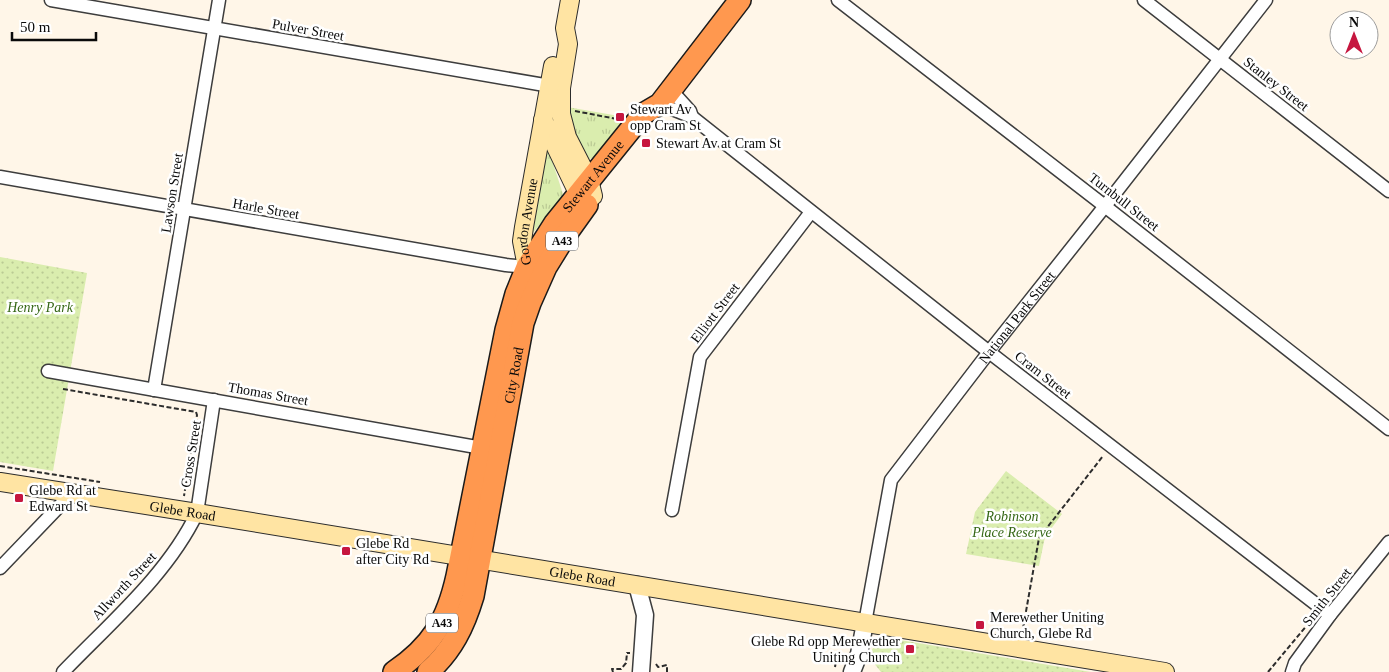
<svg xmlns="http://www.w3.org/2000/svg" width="1389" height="672" viewBox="0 0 1389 672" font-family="Georgia,serif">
  <defs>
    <pattern id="grass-tufts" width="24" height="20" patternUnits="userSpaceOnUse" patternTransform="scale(1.25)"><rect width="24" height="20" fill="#daedae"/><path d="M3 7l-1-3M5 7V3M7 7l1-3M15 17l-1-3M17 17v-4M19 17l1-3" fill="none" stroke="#baca94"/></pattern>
    <pattern id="park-dots" width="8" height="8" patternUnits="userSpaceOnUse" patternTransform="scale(1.25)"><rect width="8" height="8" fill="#daedae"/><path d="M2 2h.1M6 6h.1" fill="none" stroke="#baca94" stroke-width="1.8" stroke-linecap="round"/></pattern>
  </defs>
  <rect width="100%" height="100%" fill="#fff6e8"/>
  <g fill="url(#grass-tufts)">
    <path d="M567 107 625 117C618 127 602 152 592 158 588 160 585 159 581 158Z"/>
    <path d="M547 145 563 194 559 201 528 239Z"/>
  </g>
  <g fill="url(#park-dots)">
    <path d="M0 257 87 273 53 471 0 462Z"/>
    <path d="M1006 471 1062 514 1045 537 1039 566 966 554 975 512Z"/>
    <path d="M888 638 1091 672H881L873 662 871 651 879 640Z"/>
  </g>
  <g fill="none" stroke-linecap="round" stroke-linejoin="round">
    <defs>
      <g id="minor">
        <path d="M51 0 556 87"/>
        <path d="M838 0 1097 200 1389 429"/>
        <path d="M1144 0 1389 191"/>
        <path d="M671 90 690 111 692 117"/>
        <path d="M660 104 692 117 989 352 1330 615"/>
        <path d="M0 177 506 265 527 267"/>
        <path d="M48 371 482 448"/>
        <path d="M154 390 219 0"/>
        <path d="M672 510 700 357 811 212"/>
        <path d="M0 568 71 494"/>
        <path id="s1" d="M865 623 891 480 989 352 1105 206 1266 0"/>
        <path d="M63 672C110 623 168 574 197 513L214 400"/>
        <path d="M1292 672 1295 663 1330 615 1389 542"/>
      </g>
      <g id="tertiary">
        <path d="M637 585 645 615 641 672"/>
        <path d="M852 672 859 654 865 623"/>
      </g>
      <g id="secondary">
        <path d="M543 120 578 193 593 196 589 180 567 137 561 114V88L568 44 565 28 570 0"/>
        <path id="s2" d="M527 267 522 241 524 227 553 66"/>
        <path id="s3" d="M0 482 197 513 1165 672"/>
      </g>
      <g id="trunk">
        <path id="s4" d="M394 672C432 646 447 621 457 576L506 330 516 294 527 267 555 223 643 114 660 104 740 0"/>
        <path id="s5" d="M428 672C452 651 464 626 473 596L523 323 530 303 546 267 567 233 587 205"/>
      </g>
    </defs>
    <use href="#minor" stroke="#3d3d3d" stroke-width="15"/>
    <use href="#tertiary" stroke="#3d3d3d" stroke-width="19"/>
    <use href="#secondary" stroke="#2c2c2c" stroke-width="20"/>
    <use href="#trunk" stroke="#1b1b1b" stroke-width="24"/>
    <g stroke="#2c2c2c" stroke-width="2" stroke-dasharray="5 2.5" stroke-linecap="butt">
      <path d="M575 111 617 119"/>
      <path d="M63 389 196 412 197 415 184 496"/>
      <path d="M0 466 100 482"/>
      <path d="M1022 634 1039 538 1103 456"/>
      <path d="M656 664 658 667 667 665V672"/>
      <path d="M835 667 836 661"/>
      <path d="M613 672 612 669H621L626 663 627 653H630"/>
      <path d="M1268 672 1308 624"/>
    </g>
    <use href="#minor" stroke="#fff" stroke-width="12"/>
    <use href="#tertiary" stroke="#fff" stroke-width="16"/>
    <use href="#secondary" stroke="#ffe4a3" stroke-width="18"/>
    <use href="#trunk" stroke="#ff984f" stroke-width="21"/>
  </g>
  <g fill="#c6163f" stroke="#fff" stroke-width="2">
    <rect x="615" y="112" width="10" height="10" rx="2.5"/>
    <rect x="641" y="138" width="10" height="10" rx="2.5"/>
    <rect x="14" y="493" width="10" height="10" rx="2.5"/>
    <rect x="341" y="546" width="10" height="10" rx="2.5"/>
    <rect x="975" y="620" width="10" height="10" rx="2.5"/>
    <rect x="905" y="644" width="10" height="10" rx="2.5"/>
  </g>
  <g text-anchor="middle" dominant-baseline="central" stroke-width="5" stroke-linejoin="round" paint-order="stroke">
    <g fill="#fff" stroke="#545454" stroke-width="1">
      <rect x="546" y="231.5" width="32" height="19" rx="4"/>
      <rect x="426" y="613.5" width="32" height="19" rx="4"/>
    </g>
    <g font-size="12" font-weight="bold" fill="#0a0a0a">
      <text x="562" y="241">A43</text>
      <text x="442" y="623">A43</text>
    </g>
    <g font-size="14" fill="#0a0a0a" stroke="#fff">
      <text transform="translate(308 30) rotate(10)">Pulver Street</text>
      <text transform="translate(1276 84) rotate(38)">Stanley Street</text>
      <text stroke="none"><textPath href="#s4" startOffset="548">Stewart Avenue</textPath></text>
      <text transform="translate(172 193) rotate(-81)">Lawson Street</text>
      <text transform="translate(1124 202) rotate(38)">Turnbull Street</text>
      <text transform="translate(266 209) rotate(10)">Harle Street</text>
      <text stroke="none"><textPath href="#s2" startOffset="46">Gordon Avenue</textPath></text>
      <text transform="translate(715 313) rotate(-53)">Elliott Street</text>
      <text stroke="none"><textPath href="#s1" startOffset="351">National Park Street</textPath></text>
      <text stroke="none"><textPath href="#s5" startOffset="314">City Road</textPath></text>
      <text transform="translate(1043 375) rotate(38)">Cram Street</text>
      <text transform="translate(268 394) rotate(10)">Thomas Street</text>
      <text transform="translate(191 454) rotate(-81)">Cross Street</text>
      <text stroke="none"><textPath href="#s3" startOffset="185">Glebe Road</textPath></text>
      <text stroke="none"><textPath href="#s3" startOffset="590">Glebe Road</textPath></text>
      <text transform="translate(124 586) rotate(-47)">Allworth Street</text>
      <text transform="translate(1327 597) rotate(-52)">Smith Street</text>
    </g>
    <g font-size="14" fill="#0a0a0a" stroke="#fff" text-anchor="start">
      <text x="630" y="109">Stewart Av<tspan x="630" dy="16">opp Cram St</tspan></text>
      <text x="656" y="143">Stewart Av at Cram St</text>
      <text x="29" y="490">Glebe Rd at<tspan x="29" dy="16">Edward St</tspan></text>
      <text x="356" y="543">Glebe Rd<tspan x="356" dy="16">after City Rd</tspan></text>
      <text x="990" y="617">Merewether Uniting<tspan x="990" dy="16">Church, Glebe Rd</tspan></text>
      <text x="900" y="641" text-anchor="end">Glebe Rd opp Merewether<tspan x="900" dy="16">Uniting Church</tspan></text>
    </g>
    <g font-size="14" font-style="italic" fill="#356716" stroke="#fff">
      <text x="40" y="307">Henry Park</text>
      <text x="1012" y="516">Robinson<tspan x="1012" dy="16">Place Reserve</tspan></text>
    </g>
  </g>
  <g transform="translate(1354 35)"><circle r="24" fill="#ffffff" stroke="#9d9d9d"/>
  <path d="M0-4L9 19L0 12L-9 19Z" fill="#c6163f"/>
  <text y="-8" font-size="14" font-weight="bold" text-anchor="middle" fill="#0a0a0a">N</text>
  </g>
  <path d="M12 32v8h84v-8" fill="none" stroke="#0a0a0a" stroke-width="2.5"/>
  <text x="20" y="32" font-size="15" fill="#0a0a0a" stroke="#ffffff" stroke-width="4" paint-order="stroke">50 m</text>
</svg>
